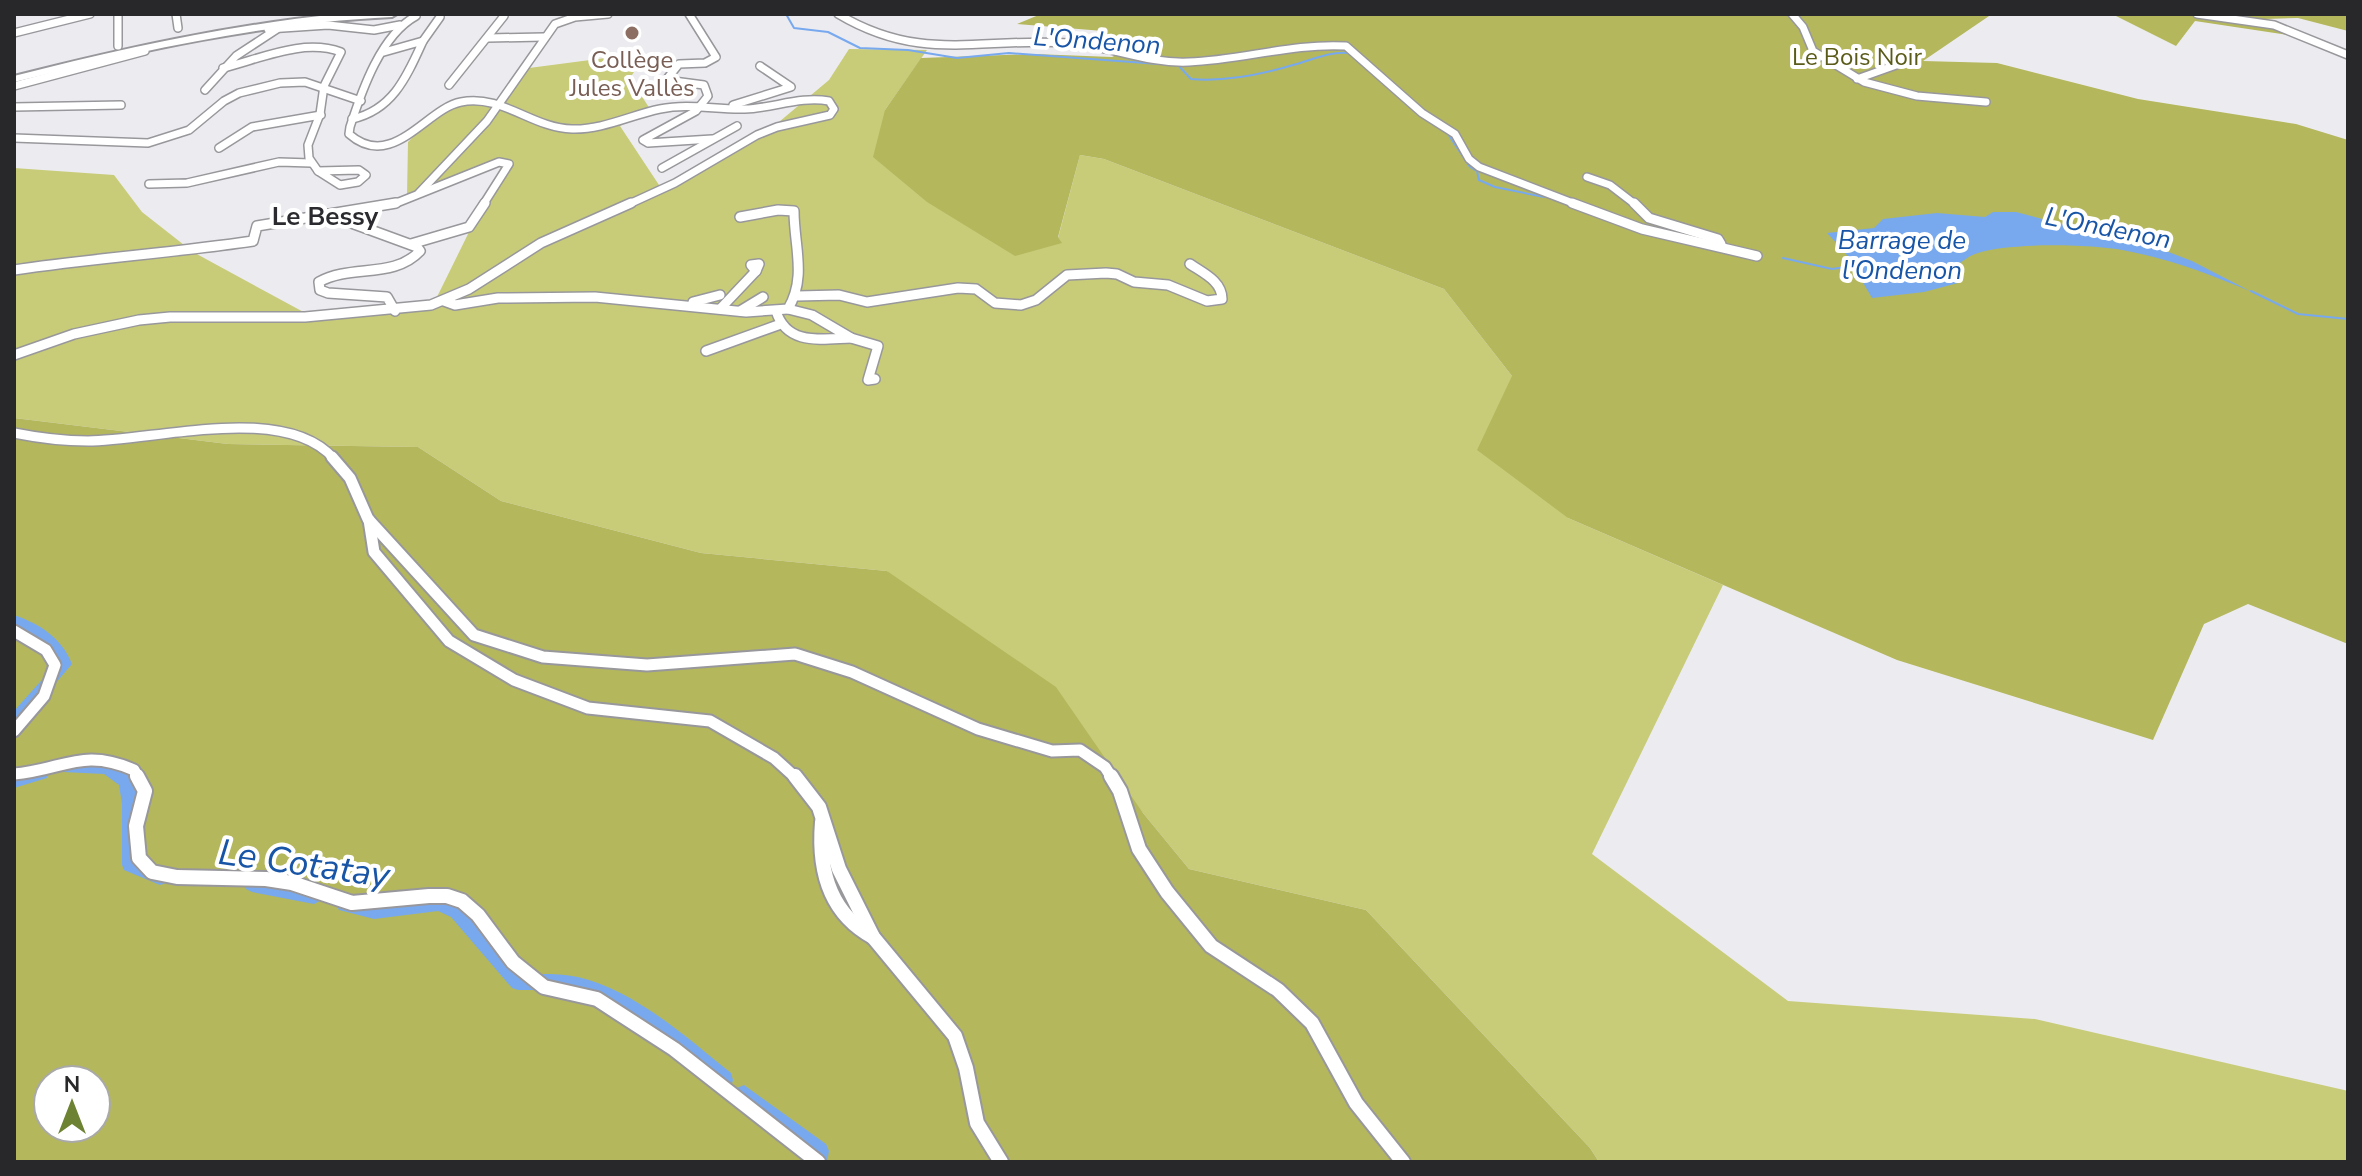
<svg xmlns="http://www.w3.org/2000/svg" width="2362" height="1176" viewBox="0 0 2362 1176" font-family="'Nunito Sans',sans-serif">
  <rect width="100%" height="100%" fill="#ececf0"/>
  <path fill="#c8cc78" d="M849 49 927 50 885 110 1061 242 1058 238 1080 155 1104 159 1444 289 1512 376 1568 518 1723 585 1592 854 1788 1001 2035 1019 2344 1090 2348 1091V1162H1599L1590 1148 1366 910 1189 869 1143 813 887 571 701 553 501 501 418 447 228 444 14 418V168L114 175 142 212 193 252 309 315 435 301 505 159 407 196 408 142 439 111 466 102 494 104 506 101 529 68 636 54V69L630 78 650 109 620 126 661 188 773 127 829 80Z"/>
  <g fill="#b4b75c" fill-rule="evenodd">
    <path d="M1041 14H1992L1923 61 1997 63 2138 99 2296 124 2348 140V644L2248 604 2204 624 2153 740 1897 660 1568 518 1477 450 1512 376 1444 289 1104 159 1080 155 1058 237 1062 243 1015 256 927 202 873 157 885 110 921 58 1034 54 1112 57 1118 54 1103 31 1017 24Z"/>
    <path d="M2112 14H2348V31L2298 18 2265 19 2307 35 2294 36 2195 21 2176 46Z"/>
    <path d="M14 418 228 444 418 447 501 501 701 553 887 571 1056 687 1143 813 1189 869 1366 910 1590 1148 1599 1162H14ZM48 1080H96V1128H48Z"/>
  </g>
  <path fill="#78a9ef" d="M1993 212H2016L2076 228 2132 238 2192 261 2250 291C2211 275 2173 260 2132 252 2098 244 2011 242 1978 253 1970 255 1963 261 1957 265L1958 283 1924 292 1872 298 1845 252 1827 233 1874 228 1883 219 1937 213 1985 217Z"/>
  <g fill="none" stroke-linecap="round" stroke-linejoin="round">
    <g stroke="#78a9ef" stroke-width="2">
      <path d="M786 14 794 28 828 32 860 48 908 50 957 58 1009 53 1159 64"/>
      <path d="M1178 65 1191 79C1226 82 1260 75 1293 65 1312 60 1329 51 1349 53"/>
      <path d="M1406 104 1420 115"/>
      <path d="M1448 134 1470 167 1477 171 1479 180 1495 187 1544 197"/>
      <path d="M1783 258 1832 269 1845 267"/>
      <path d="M2251 291 2298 314 2348 319"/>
    </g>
    <g fill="#78a9ef" fill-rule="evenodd">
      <path d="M14 615C40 624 62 638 72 664L24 720H14V711L57 663 46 646 14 626Z"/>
      <path d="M69 760C151 751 137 803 138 861L166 873 168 878 166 883 160 885 124 870 122 865V804L119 785 104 774 63 772 61 767 63 762Z"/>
      <path d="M41 766 47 768 49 773 47 778 14 788V774Z"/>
      <path d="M252 876 314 888 320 891 323 896 320 901 314 904 252 892 246 889 244 884 246 879Z"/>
      <path d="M440 895 463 907 522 974C541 974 560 973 578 977 636 991 686 1037 731 1073L733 1080 731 1087 724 1089 717 1087C679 1054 629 1007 579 995 559 990 538 990 518 990L512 988 451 917 438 911 374 919 339 910 336 905 339 900 345 897 374 903Z"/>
      <path d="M744 1085 826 1144 829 1151 827 1162H807L808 1155 737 1102 734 1095 737 1088Z"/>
    </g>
    <defs>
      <g id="minor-far3">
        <path d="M118 14V46"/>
        <path d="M176 14 178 28"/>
        <path d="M689 14 716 57 705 63 679 64 666 80 704 85 708 96 696 111 643 140 648 143 712 139"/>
        <path d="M838 14C922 64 980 37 1069 43 1110 46 1147 64 1189 62 1242 60 1293 43 1346 46L1422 113 1455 134 1469 159 1479 167 1578 205"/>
        <path d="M1792 14 1803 27 1813 51 1864 82 1917 96 1986 102"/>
        <path d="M2197 14 2274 25 2348 55"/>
        <path d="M416 16C381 35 362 90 350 127L349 134C392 172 427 108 461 102 502 94 532 128 572 129 602 130 631 115 660 109 689 103 716 110 745 109 774 108 800 96 829 101L834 109 830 115 777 127 757 135 675 183 627 205"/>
        <path d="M268 29 328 25 374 30 400 25"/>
        <path d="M14 33 90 14"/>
        <path d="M488 38 544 37"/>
        <path d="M423 41 440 17"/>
        <path d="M223 68C260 59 303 38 341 52L324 86 320 114 308 145 309 158 318 171"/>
        <path d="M1857 79 1899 64"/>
        <path d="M449 85 504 16"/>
        <path d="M14 86 145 51"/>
        <path d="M205 90 236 56 277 29"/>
        <path d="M733 105 791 87 760 66"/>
        <path d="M14 107 121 105"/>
        <path d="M352 119C393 110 407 76 423 41L384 52"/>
        <path d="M14 138 148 143 189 130 224 101 239 93 280 83 305 82 361 101"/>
        <path d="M219 148 252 127 321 115"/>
        <path d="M662 168 737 126"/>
        <path d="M359 170 366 175 358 182 340 185 318 171Z"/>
        <path d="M1587 177 1610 185 1636 205"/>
        <path d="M149 184 187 183 279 162 311 163"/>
        <path d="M419 193 487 121 555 24 575 17 608 14"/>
        <path d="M384 205 399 202 499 162 509 164 483 205"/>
      </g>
      <g id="minor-far2">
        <path d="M1572 203 1642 229 1757 256"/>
        <path d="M1634 203 1649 218 1718 239 1721 244"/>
        <path d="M327 214 417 247 420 251C394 279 351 264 319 282L320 290 328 293 387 297 395 311"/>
        <path d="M411 244 469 227 485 203"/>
        <path d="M759 264 756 271 751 265Z"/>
        <path d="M14 270C94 258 173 253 253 241L257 226 396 203"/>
        <path d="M797 296 839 295 867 302 958 288 976 289 995 303 1021 305 1036 300 1067 275 1106 273 1117 274 1134 282 1168 285 1207 301 1222 299C1222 281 1203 273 1190 264"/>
        <path d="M444 301 455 305 498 298 595 297 746 312 788 309C807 277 794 246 794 211L778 210 740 217"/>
        <path d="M693 302 720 295"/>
        <path d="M721 308 756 271"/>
        <path d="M740 311 763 297"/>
        <path d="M776 311C787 346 821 339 851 338L812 315 788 309"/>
        <path d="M851 338 878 346 868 380 875 379"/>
        <path d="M706 351 778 325"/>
        <path d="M14 355 74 334 139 320 170 317H305L431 305 469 289 541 243 631 203"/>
        <path d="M14 433C39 438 63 441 88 441 154 441 285 402 334 459"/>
      </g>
      <g id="minor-far1">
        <path d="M332 457 350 478 368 519 474 635 543 657 647 665 795 654 852 672 978 729 1052 751 1080 750 1105 767 1112 778"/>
        <path d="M369 520 374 552 449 641 514 680 588 708 710 721 774 758 796 778"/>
        <path d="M14 631 46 650 55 665 44 696 14 731"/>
        <path d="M14 774C63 770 83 747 134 770L138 778"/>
      </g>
      <g id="minor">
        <path d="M137 776 145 791 136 826 139 858 152 872 177 877 266 879 292 883 352 903 429 896H447L462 901 478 915 513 962 544 987 597 999 674 1049 818 1162"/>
        <path d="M795 776 819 807 839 869 873 937 955 1036 966 1068 977 1123 1001 1162"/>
        <path d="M1111 776 1120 791 1139 849 1167 892 1211 946 1278 990 1312 1023 1356 1103 1403 1162"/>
        <path d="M822 822C818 870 829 913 873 937"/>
      </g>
      <path id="highway" d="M339 14H397L392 17C263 23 139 51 14 82V76C121 49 228 25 339 14Z"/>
    </defs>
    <use href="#minor-far3" stroke="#98989c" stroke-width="10"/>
    <use href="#minor-far2" stroke="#98989c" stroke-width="12"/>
    <use href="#minor-far1" stroke="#98989c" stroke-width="15"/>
    <use href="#minor" stroke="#98989c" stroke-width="18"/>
    <use href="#highway" stroke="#98989c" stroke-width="4"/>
    <use href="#minor-far3" stroke="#fff" stroke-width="7"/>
    <use href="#minor-far2" stroke="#fff" stroke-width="9"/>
    <use href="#minor-far1" stroke="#fff" stroke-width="11"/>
    <use href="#minor" stroke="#fff" stroke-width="14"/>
    <use href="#highway" fill="#fff" fill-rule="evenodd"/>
  </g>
  <circle fill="#8d6e63" stroke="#fff" stroke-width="3" cx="632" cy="33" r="8"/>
  <g text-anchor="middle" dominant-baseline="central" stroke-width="8" stroke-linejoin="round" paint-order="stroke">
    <g font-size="24" fill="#5a5b19" stroke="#fff">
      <text x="1857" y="57">Le Bois Noir</text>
    </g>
    <g font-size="24" fill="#785e54" stroke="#fff">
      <text x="632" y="60">Collège<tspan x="632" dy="28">Jules Vallès</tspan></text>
    </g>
    <g font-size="26" font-style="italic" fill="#1855a7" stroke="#fff">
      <text transform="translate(1097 41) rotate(4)">L'Ondenon</text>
      <text transform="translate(2108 228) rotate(11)">L'Ondenon</text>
      <text x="1902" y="240">Barrage de<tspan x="1902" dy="30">l'Ondenon</tspan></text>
    </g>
    <g font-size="26" font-weight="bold" fill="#2b2b2f" stroke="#fff">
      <text x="325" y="216">Le Bessy</text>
    </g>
    <g font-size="36" font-style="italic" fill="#1855a7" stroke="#fff">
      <text transform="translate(304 864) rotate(8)">Le Cotatay</text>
    </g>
  </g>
  <rect width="2362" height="1176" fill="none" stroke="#28282a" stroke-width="32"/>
  <g transform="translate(72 1104)"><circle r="38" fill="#ffffff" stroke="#a9a9aa" stroke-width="2"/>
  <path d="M0-6L14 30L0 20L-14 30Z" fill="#6d8232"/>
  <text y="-12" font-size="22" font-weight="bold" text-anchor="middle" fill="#28282a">N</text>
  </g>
</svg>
